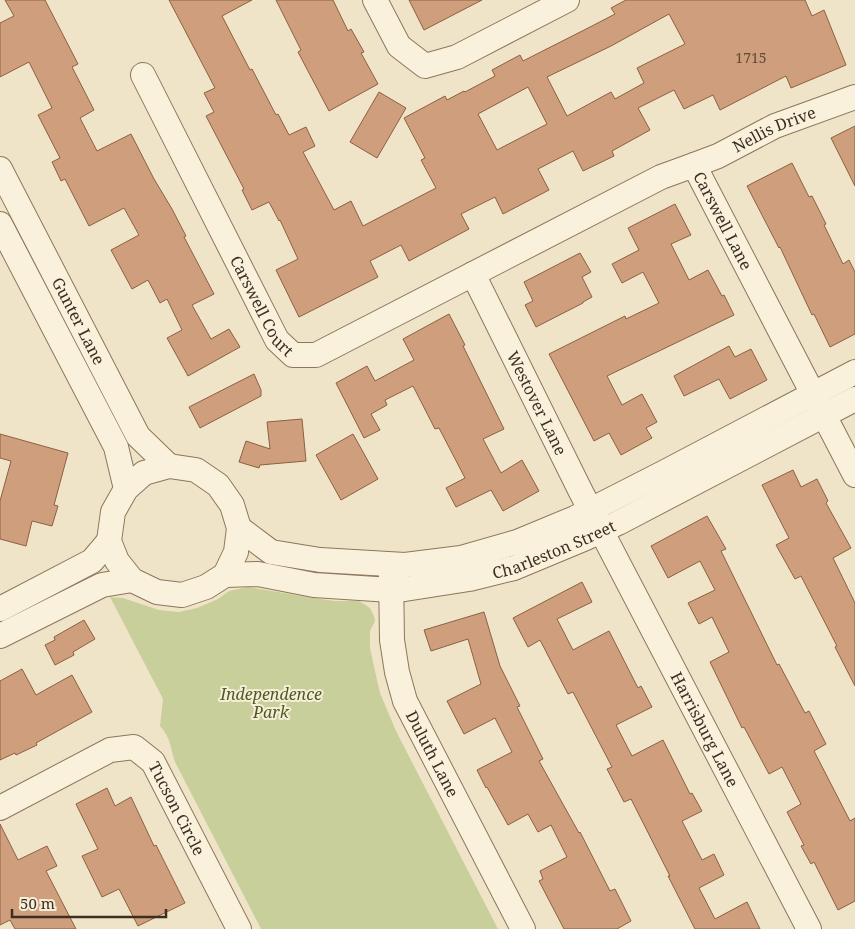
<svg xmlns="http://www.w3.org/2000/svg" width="855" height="929" viewBox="0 0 855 929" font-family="'Noto Serif',serif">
  <rect width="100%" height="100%" fill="#f0e4c8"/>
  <path fill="#c9cf9b" d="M248 587 314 598 335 601H359L370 608 374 616 375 621 370 631V648L375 671 380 693 396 731 498 929H261L175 762C170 746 171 739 160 726L163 699 110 597 123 598 159 610 179 612 197 608 218 599 229 591Z"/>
  <g fill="#cf9f7d" stroke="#8d5f41" fill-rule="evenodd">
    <path d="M5 0H45L78 64 72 67 94 110 80 118 97 151 131 134 154 179 172 209 186 236 184 237 214 294 192 305 211 339 229 329 240 347 188 376 167 338 182 330 167 299 160 303 148 280 132 289 111 250 139 235 124 208 89 226 65 179 61 181 52 162 60 158 38 115 52 108 29 62 0 77V23L14 16Z"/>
    <path d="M169 0H252L222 16 250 70 252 69 276 115 278 114 289 135 306 127 315 146 303 152 334 210 351 201 363 226 436 188 421 160 425 158 404 118 445 96 447 100 464 91 465 92 495 76 492 70 520 55 523 61 592 26 615 14 611 8 626 0H805L812 16 824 10 846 65 791 88 786 76 720 110 713 95 684 109 674 90 638 108 650 130 612 151 614 156 583 171 573 151 538 169 549 190 503 214 495 197 461 214 469 229 409 261 401 245 370 261 378 277 299 317 276 270 298 259 280 220 279 221 269 202 252 210 242 190 244 189 206 116 214 112 204 93 215 88ZM669 14 685 44 637 68 644 83 615 99 611 92 567 116 547 77 611 46ZM528 87 547 124 497 150 478 114Z"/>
    <path d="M276 0H333L348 31 351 29 364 52 361 53 378 84 329 111 298 52 301 50Z"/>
    <path d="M409 0H482L424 30Z"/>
    <path d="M379 92 406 108 377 158 350 142Z"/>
    <path d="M855 126V186L831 138Z"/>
    <path d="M792 163 809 197 812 196 826 224 824 225 843 264 849 260 855 272V334L830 347 814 314 812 315 780 247 779 248 747 186Z"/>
    <path d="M675 204 691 235 671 244 689 280 708 270 722 296 724 295 734 315 607 376 622 405 642 394 657 422 646 428 652 438 621 455 609 433 594 441 549 354 625 316 626 319 659 303 643 272 622 283 612 264 639 250 628 228Z"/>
    <path d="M580 253 591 272 582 277 592 297 583 302V303L536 327 525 305 533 301 524 282Z"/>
    <path d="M449 314 465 345 463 346 504 429 483 439 501 473 522 460 539 491 503 511 491 490 456 507 446 488 465 478 439 428 435 429 413 386 385 400 387 405 371 414 380 430 364 438 336 383 367 366 375 381 414 360 403 339Z"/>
    <path d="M729 346 735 357 751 349 767 380 730 399 719 379 684 396 674 376Z"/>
    <path d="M254 374 261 390V396L200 428 189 407Z"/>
    <path d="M302 419 306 461 260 465 259 468 239 462 246 441 270 449 267 422Z"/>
    <path d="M0 434 68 453 54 505 58 506 52 526 32 521 26 546 0 539V501L11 461 0 458Z"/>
    <path d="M353 434 378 479 341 500 316 455Z"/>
    <path d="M793 470 801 487 817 479 828 501 826 503 851 548 833 558 855 603V686L835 647 837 646 801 576 795 579 776 545 789 538 762 485Z"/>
    <path d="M707 516 726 549 721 551 777 665 779 664 805 713 809 711 826 744 814 751 850 821 855 818V901L838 910 814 862 811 864 801 846 804 845 787 812 801 804 782 767 769 774 744 727 742 728 710 662 729 652 712 617 699 624 688 603 715 590 700 561 668 578 651 546Z"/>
    <path d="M582 582 592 602 557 619 573 650 609 631 638 688 641 686 652 707 616 725 632 756 663 740 690 794 692 793 702 811 682 821 702 860 714 854 724 875 699 888 715 919 747 902 760 929H695L668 876H670L631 799 624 802 607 769 612 767 573 692 568 694 540 640 528 647 513 618Z"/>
    <path d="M484 612 500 666 520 706 517 707 543 759 539 761 579 833 580 832 610 891 615 889 631 921 617 929H564L539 881 543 879 540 871 567 857 551 825 538 832 528 814 508 825 487 787 486 788 477 770 512 752 495 718 464 734 447 701 481 684 468 639 431 651 424 630Z"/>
    <path d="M84 620 95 639 73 652 74 655 55 665 45 645 55 640 54 637Z"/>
    <path d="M22 669 36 695 72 675 92 712 36 743 37 745 16 755 15 753 0 760V681Z"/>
    <path d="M107 788 115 806 131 797 154 846 156 845 185 903 138 926 119 889 102 897 82 856 98 849 76 804Z"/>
    <path d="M0 824 18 860 47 846 57 866 46 871 76 929H15L10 920 0 925Z"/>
  </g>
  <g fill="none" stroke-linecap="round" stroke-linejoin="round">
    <defs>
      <g id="minor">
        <path d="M375 0 399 46 425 66 457 57 567 0"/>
        <path id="s1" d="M143 75 277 340 293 355H316L661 177 694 165 855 475"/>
        <path id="s2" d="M694 165 718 156 775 126 855 97"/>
        <path id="s3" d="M0 169 138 436 169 466"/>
        <path d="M0 224 116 447 126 489"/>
        <path id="s4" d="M473 274 581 492 809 929"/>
        <path d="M169 466 196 470 218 485 232 505 239 528 236 552 225 575 206 587 182 595 157 592 132 580 117 561 109 541 113 512 126 489 144 473Z"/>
        <path d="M239 528 271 552 320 560 405 565 461 558 517 542 575 518 665 472 855 372"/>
        <path id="s5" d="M391 574 392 640 397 672 405 701 523 929"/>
        <path id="s6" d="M225 575 258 574 314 585 391 590 405 589 469 579 514 568 586 538 618 523 855 399"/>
        <path d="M0 609 92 561 109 541"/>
        <path d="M0 636 102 585 132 580"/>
        <path id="s7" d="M0 808 110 750 134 747 153 762 239 929"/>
      </g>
    </defs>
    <use href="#minor" stroke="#8d765c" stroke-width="26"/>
    <use href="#minor" stroke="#faf1dc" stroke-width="24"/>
  </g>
  <g text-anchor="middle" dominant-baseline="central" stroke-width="4" stroke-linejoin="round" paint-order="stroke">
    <g font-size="14" fill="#624a37">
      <text x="751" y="57">1715</text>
    </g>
    <g font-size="16" fill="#3d2e20" stroke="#f7eed8">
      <text stroke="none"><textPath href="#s2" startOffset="88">Nellis Drive</textPath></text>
      <text stroke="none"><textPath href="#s1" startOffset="828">Carswell Lane</textPath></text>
      <text stroke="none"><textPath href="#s1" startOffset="260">Carswell Court</textPath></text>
      <text stroke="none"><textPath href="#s3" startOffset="171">Gunter Lane</textPath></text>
      <text stroke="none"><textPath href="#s4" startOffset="144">Westover Lane</textPath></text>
      <text stroke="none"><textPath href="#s6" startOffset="336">Charleston Street</textPath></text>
      <text stroke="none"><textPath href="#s4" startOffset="511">Harrisburg Lane</textPath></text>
      <text stroke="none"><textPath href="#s5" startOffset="188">Duluth Lane</textPath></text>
      <text stroke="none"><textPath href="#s7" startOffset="225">Tucson Circle</textPath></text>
    </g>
    <g font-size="16" font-style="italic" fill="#4d5a26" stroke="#f7eed8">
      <text x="271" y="694">Independence<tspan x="271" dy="18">Park</tspan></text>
    </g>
  </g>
  <path d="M12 909v8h154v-8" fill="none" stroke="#3d2e20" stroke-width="2.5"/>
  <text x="20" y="909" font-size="15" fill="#3d2e20" stroke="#f7eed8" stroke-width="4" paint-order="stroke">50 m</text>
</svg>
